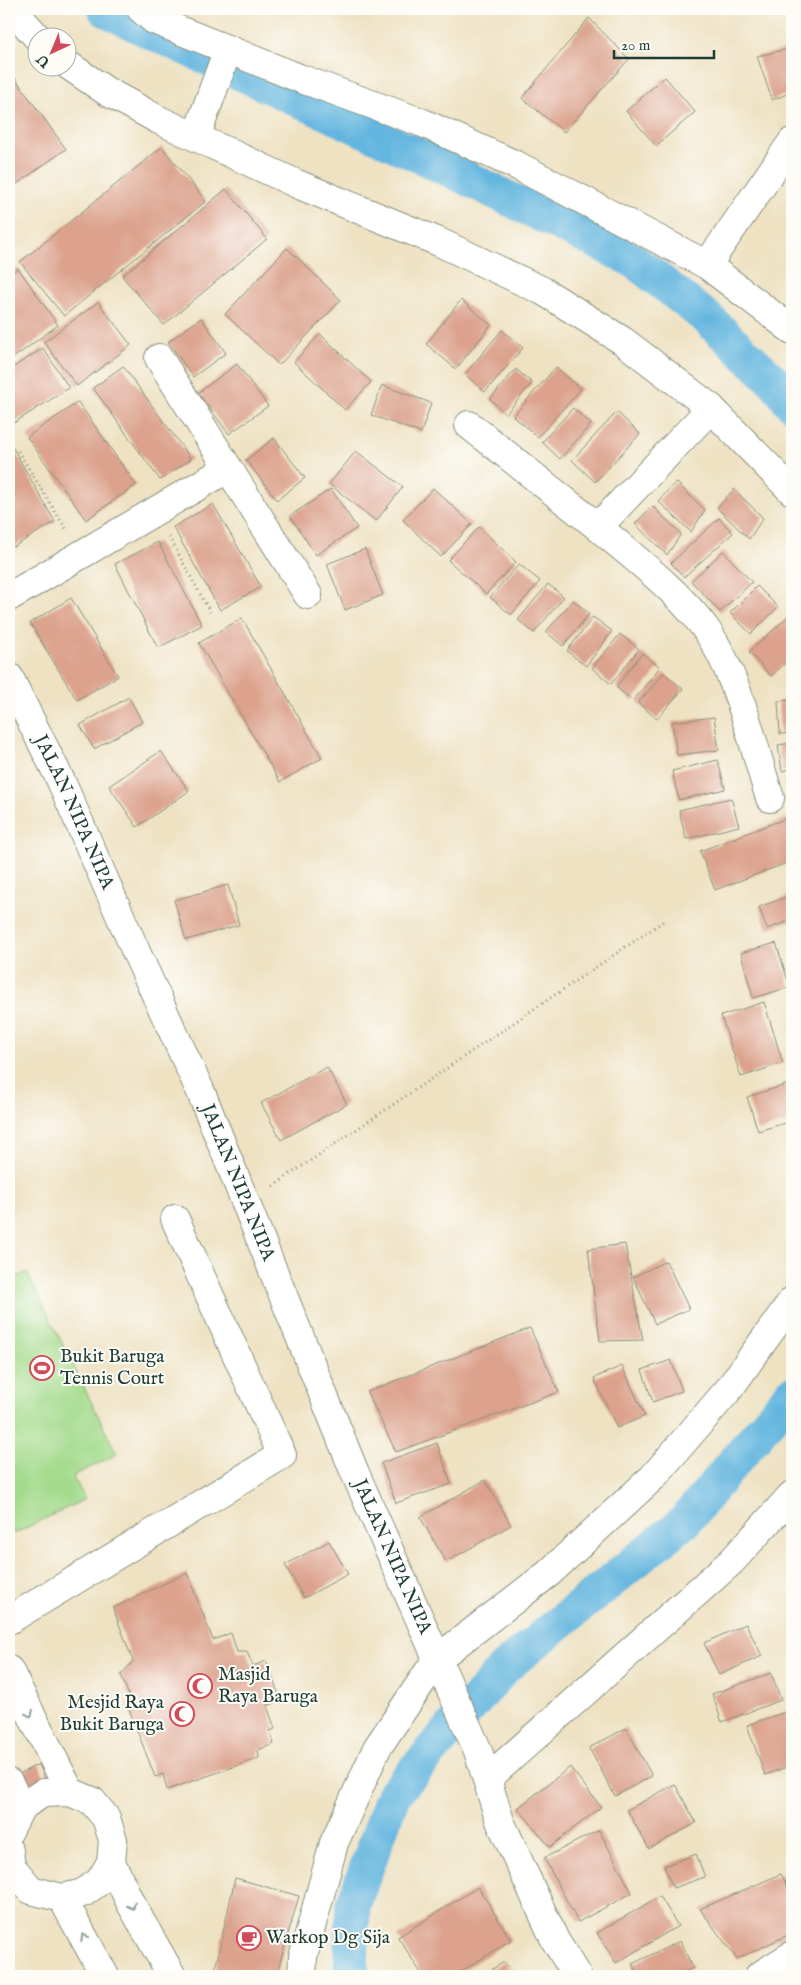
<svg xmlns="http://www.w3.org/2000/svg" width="801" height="1985" viewBox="0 0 801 1985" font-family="'IM FELL English',serif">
  <rect width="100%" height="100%" fill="#fdfcf7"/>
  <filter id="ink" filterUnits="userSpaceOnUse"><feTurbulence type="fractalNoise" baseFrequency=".02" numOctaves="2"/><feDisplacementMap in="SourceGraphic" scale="10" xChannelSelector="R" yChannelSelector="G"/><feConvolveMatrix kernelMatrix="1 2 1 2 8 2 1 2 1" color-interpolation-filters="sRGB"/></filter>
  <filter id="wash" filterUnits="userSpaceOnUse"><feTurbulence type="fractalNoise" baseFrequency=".0096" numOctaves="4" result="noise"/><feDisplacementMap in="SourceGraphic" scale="20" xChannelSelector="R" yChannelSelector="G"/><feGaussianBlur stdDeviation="1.12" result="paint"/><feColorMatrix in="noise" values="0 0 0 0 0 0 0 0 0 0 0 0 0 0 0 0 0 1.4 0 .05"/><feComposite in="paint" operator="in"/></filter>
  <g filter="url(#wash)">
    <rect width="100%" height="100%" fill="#eee2c3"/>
    <path fill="#a3da8b" stroke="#618c60" d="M27 1272 117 1454 73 1476 85 1499 14 1534 9 1523V1281Z"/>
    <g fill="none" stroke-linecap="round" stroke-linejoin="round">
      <g stroke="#63b6df" stroke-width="35">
        <path d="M105 9 153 33 442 166 633 260 707 318 774 381 792 404"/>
        <path d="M351 1976 353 1905 393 1795 505 1667 684 1522 792 1393"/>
      </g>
    </g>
    <g id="blocks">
      <g fill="#dca28d">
        <path d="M589 18 629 59 564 132 522 98Z"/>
        <path d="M792 48V92L772 100 757 56Z"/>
        <path d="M9 70 66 149 14 186 9 178Z"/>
        <path d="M665 77 695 112 656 146 626 111Z"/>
        <path d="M162 147 206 201 64 316 20 262Z"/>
        <path d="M226 189 267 239 164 325 122 276Z"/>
        <path d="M287 248 341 300 279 365 225 314Z"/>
        <path d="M18 268 58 325 9 361V275Z"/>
        <path d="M461 300 491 325 456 369 426 344Z"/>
        <path d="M98 302 131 345 77 386 44 342Z"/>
        <path d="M201 318 226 353 193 377 168 342Z"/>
        <path d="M502 330 523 348 485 392 465 374Z"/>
        <path d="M320 334 371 382 345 410 294 362Z"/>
        <path d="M43 348 69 388 9 426V370Z"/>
        <path d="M237 364 268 406 229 434 198 393Z"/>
        <path d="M123 366 191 459 160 480 93 388Z"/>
        <path d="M556 367 581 389 538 437 513 416Z"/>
        <path d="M516 369 532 383 506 414 490 399Z"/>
        <path d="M382 385 431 403 421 433 371 415Z"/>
        <path d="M78 402 136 485 86 520 27 437Z"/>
        <path d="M573 408 591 424 560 459 542 442Z"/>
        <path d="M617 412 640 434 595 482 572 460Z"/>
        <path d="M274 438 305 478 277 500 246 460Z"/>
        <path d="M9 441 55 522 13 547 9 540Z"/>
        <path d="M356 451 403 487 376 521 329 484Z"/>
        <path d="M676 482 705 510 691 532 658 501Z"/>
        <path d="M433 488 472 524 441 557 403 520Z"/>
        <path d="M331 489 357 528 316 555 290 516Z"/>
        <path d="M734 489 763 518 749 539 717 508Z"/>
        <path d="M213 504 261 587 220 610 173 527Z"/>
        <path d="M652 506 681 534 667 555 635 524Z"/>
        <path d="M719 518 733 533 684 577 671 563Z"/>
        <path d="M479 527 516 562 486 594 448 560Z"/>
        <path d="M158 542 202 625 158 648 115 564Z"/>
        <path d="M365 549 383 595 345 610 327 564Z"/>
        <path d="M723 551 752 582 720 612 691 581Z"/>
        <path d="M519 564 540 581 511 615 490 597Z"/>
        <path d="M548 584 564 597 534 633 518 620Z"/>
        <path d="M757 586 778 607 751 634 730 613Z"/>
        <path d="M71 598 118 676 77 700 30 623Z"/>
        <path d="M573 600 589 614 563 646 546 632Z"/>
        <path d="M792 613V657L771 676 749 652Z"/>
        <path d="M593 617 612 631 586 666 567 651Z"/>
        <path d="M242 618 322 758 280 782 199 643Z"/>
        <path d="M620 634 639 649 611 684 592 668Z"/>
        <path d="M642 653 660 667 633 701 616 687Z"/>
        <path d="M664 673 683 689 657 719 638 703Z"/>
        <path d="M129 697 142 722 94 749 80 725Z"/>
        <path d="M792 700V733L780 734 778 701Z"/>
        <path d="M714 717 719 750 677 755 672 722Z"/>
        <path d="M792 743V769L782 771 778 745Z"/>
        <path d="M161 751 189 791 137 827 109 786Z"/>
        <path d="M718 760 725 789 679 800 672 771Z"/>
        <path d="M792 775V804H790L788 776Z"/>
        <path d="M731 798 739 826 686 839 679 810Z"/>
        <path d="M787 818 792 833V861L715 890 700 851Z"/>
        <path d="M228 885 239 925 186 940 174 900Z"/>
        <path d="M792 895V920L767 929 759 907Z"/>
        <path d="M776 943 790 987 753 998 741 953Z"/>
        <path d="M764 1002 783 1063 741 1077 721 1016Z"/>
        <path d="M327 1067 347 1104 281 1140 261 1103Z"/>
        <path d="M792 1083V1121L758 1131 747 1097Z"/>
        <path d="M625 1244 643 1340 600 1341 588 1249Z"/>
        <path d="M666 1261 689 1309 655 1324 633 1277Z"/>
        <path d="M530 1328 559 1392 396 1452 367 1392Z"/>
        <path d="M671 1360 682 1391 653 1402 642 1370Z"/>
        <path d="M622 1366 645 1416 617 1428 594 1378Z"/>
        <path d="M437 1443 451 1484 396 1503 381 1463Z"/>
        <path d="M485 1480 511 1525 446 1562 420 1517Z"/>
        <path d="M329 1541 348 1574 304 1598 285 1565Z"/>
        <path d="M187 1573 213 1640 231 1633 237 1652H247L253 1666 266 1661 281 1700 267 1706 275 1729 270 1731 274 1744 258 1750 259 1758 167 1790 163 1774 155 1777 127 1704 129 1696 121 1675 133 1661 113 1608Z"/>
        <path d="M746 1624 762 1656 719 1675 704 1643Z"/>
        <path d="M771 1673 781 1700 722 1722 712 1694Z"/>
        <path d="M785 1712 792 1732V1765L765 1775 747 1725Z"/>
        <path d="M626 1728 652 1776 615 1796 589 1748Z"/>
        <path d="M39 1764 46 1781 26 1791 19 1774Z"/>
        <path d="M570 1767 601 1807 550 1847 518 1808Z"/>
        <path d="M675 1784 696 1823 649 1849 627 1810Z"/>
        <path d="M599 1830 632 1893 578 1922 544 1858Z"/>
        <path d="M696 1854 705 1877 673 1888 664 1866Z"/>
        <path d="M781 1874 792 1895V1933L737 1959 700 1909Z"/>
        <path d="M235 1878 299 1896 276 1976H216V1965Z"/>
        <path d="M478 1887 511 1940 454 1976H423L398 1937Z"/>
        <path d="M660 1896 678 1926 616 1963 597 1933Z"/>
        <path d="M680 1941 693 1968 675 1976H639L632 1964Z"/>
        <path d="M504 1962 514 1976H481Z"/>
      </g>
    </g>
  </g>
  <g filter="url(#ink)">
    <use href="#blocks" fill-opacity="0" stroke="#86907c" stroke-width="1"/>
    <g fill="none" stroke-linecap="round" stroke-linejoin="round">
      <defs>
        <g id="minor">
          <path d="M12 9 38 38"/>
          <path d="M141 9 154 20 299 78 423 123 518 166 707 265 792 330"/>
          <path d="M68 65 106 91 159 120 297 184 439 242 543 291 623 341 711 408 792 491"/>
          <path d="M196 137 228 49"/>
          <path d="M707 265 792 142"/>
          <path d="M159 358 308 595"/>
          <path d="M711 408 598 527C633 557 673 587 702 624 737 669 752 743 770 798"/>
          <path d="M469 425 598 527"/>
          <path d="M9 597 227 469"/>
          <path d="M9 1620 282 1455 175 1219"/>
          <path d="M9 1670 70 1792"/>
          <path d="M487 1779 732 1561 792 1495"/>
          <path d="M9 1783 21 1807"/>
          <path d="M9 1831 21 1807 43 1793 70 1792 92 1801 106 1818 113 1840 111 1862 100 1881 83 1893 62 1898 31 1890 11 1866 9 1851"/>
          <path d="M111 1862 131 1904 172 1976"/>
          <path d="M62 1898 105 1976"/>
          <path d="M302 1976 303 1957 334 1843 377 1748 437 1659 549 1573 653 1477 729 1389 792 1301"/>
          <path d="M759 1976 792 1955"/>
        </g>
        <g id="tertiary">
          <path id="s1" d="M9 677 61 781 137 954 200 1090 355 1473 478 1751 500 1821 555 1940 577 1976"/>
        </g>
      </defs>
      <use href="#minor" stroke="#86907c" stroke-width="30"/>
      <use href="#tertiary" stroke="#86907c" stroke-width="30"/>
      <g stroke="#86907c" stroke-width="3" stroke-dasharray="1 4" stroke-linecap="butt">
        <path d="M18 451 66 529"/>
        <path d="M169 537 210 612"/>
        <path d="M273 1186 664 921"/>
      </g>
      <use href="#minor" stroke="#fff" stroke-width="28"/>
      <use href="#tertiary" stroke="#fff" stroke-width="28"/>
    </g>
    <defs><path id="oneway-chevron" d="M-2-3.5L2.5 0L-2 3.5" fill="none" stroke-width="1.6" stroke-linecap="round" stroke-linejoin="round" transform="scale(1.25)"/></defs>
    <g stroke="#8f9e9a">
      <use href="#oneway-chevron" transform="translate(30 1714) rotate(64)"/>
      <use href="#oneway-chevron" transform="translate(132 1906) rotate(62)"/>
      <use href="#oneway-chevron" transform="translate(84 1937) rotate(-118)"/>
    </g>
  </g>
  <defs>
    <symbol id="stadium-ring" viewBox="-11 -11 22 22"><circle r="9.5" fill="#fdfcf7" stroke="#d1495b" stroke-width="1.5"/><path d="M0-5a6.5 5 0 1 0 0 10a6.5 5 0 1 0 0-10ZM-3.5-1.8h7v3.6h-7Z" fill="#d1495b"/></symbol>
    <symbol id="mosque-ring" viewBox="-11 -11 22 22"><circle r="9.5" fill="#fdfcf7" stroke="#d1495b" stroke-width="1.5"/><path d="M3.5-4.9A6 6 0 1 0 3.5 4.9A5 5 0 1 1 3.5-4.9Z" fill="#d1495b"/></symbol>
    <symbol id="cafe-ring" viewBox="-11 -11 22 22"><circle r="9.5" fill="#fdfcf7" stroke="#d1495b" stroke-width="1.5"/><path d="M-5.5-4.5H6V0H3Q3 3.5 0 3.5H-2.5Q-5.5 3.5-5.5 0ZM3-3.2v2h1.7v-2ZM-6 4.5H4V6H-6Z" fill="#d1495b"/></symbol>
  </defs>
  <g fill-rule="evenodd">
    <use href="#stadium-ring" x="28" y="1354" width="28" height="28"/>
    <use href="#mosque-ring" x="186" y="1672" width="28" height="28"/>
    <use href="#mosque-ring" x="168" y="1700" width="28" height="28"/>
    <use href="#cafe-ring" x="235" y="1924" width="28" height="28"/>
  </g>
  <g text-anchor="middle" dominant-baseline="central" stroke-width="4" stroke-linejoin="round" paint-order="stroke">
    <g font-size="19" fill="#1f3d34" stroke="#fdfcf7">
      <text stroke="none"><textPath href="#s1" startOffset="150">JALAN NIPA NIPA</textPath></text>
      <text stroke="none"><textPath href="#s1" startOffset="555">JALAN NIPA NIPA</textPath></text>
      <text stroke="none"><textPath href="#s1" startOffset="960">JALAN NIPA NIPA</textPath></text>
    </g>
    <g font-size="19" fill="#1f3d34" stroke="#fdfcf7" text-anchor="start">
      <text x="60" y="1357">Bukit Baruga<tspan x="60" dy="22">Tennis Court</tspan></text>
      <text x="218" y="1675">Masjid<tspan x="218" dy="22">Raya Baruga</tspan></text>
      <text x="164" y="1703" text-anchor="end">Mesjid Raya<tspan x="164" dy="22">Bukit Baruga</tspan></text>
      <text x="266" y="1938">Warkop Dg Sija</text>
    </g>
  </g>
  <rect width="801" height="1985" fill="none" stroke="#fdfcf7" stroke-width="30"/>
  <g transform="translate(52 52) rotate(224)"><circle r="24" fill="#fdfcf7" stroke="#a4b0a9"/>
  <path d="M0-4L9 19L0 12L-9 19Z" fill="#d1495b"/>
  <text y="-8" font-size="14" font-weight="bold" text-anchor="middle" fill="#1f3d34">U</text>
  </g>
  <path d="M614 50v8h100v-8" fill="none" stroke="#1f3d34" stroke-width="2.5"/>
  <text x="621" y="50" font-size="15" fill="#1f3d34" stroke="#fdfcf7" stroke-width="4" paint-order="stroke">20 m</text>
</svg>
